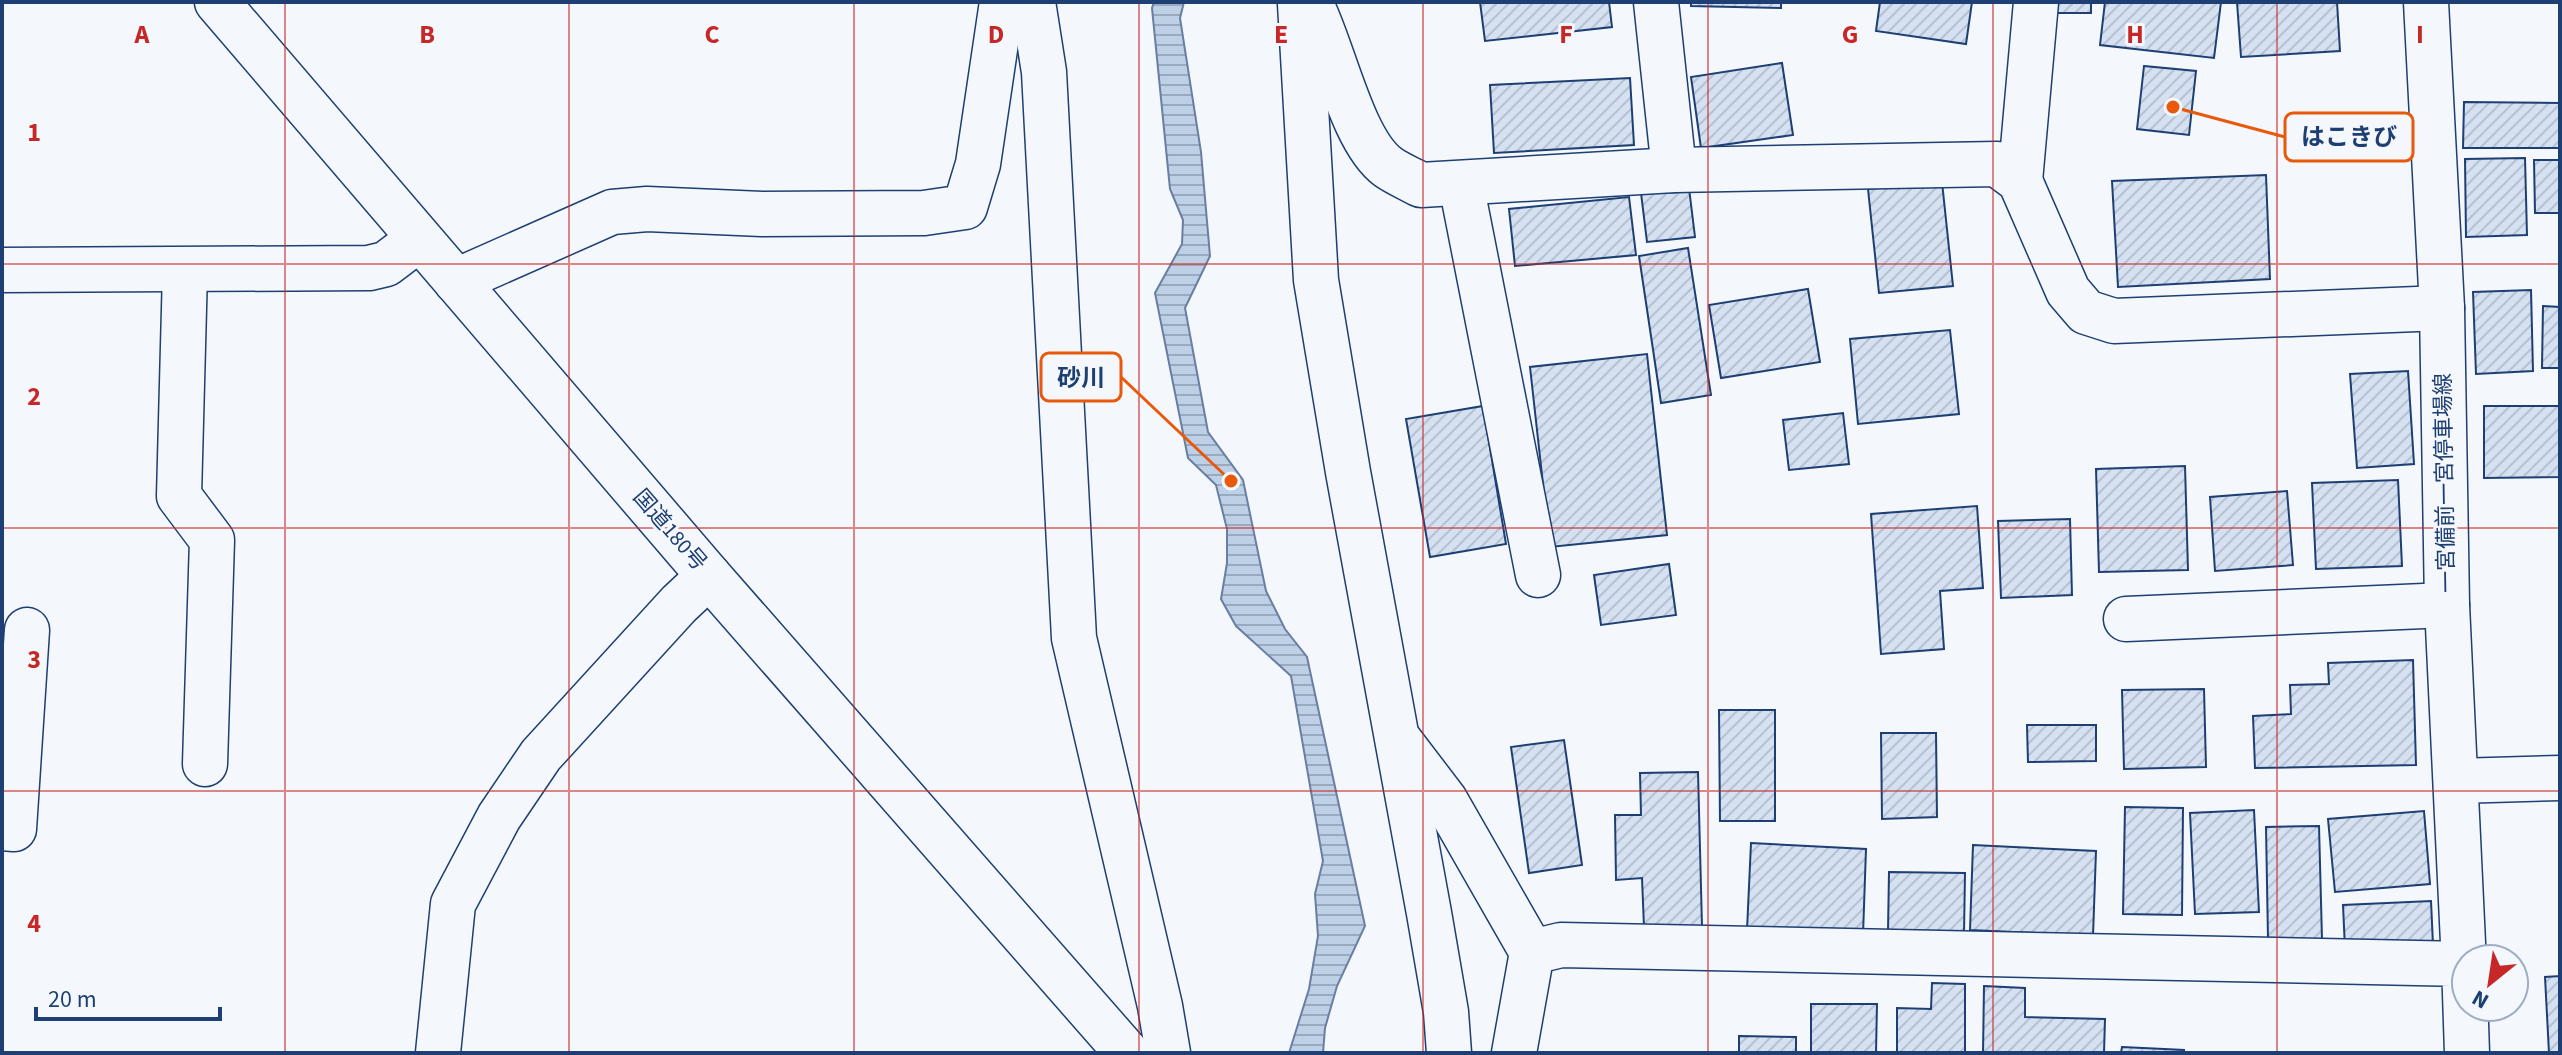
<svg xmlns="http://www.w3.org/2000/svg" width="2562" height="1055" viewBox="0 0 2562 1055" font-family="'Source Sans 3','Noto Sans JP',sans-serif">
  <defs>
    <pattern id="water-rules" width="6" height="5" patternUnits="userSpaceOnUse" patternTransform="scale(2)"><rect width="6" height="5" fill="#bed0e5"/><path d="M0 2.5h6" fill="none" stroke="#9aaabe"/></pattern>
    <pattern id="building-hatch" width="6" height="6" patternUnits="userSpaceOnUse" patternTransform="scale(2)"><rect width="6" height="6" fill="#d5e0f0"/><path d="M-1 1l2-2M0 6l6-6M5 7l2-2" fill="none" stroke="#b6c1d1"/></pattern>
  </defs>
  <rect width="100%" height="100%" fill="#f4f7fb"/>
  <path fill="url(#water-rules)" stroke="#687fa3" stroke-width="2" d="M1154 2H1184L1180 18 1201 152 1210 256 1185 308 1208 432 1243 480 1266 591 1285 629 1307 657 1365 926 1337 986 1325 1028 1323 1053H1289L1309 989 1318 936 1315 894 1323 861 1291 676 1236 626 1221 599 1227 563V529L1216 485 1188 458 1155 293 1182 244 1183 220 1170 189 1152 8Z"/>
  <g fill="url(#building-hatch)" stroke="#1d3f73" stroke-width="2">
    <path d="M1480 2H1609L1612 27 1485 41Z"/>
    <path d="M1691 2H1781V8L1691 6Z"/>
    <path d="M1880 2H1972L1966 44 1876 31Z"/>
    <rect x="2050" y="2" width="41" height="11"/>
    <path d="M2105 2H2221L2214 58 2100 45Z"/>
    <path d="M2237 2H2337L2340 51 2241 57Z"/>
    <path d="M1782 63 1793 135 1701 148 1691 77Z"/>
    <path d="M2144 66 2196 71 2189 135 2137 129Z"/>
    <path d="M1630 78 1634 145 1494 153 1490 85Z"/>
    <path d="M2464 102 2560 103V148H2463Z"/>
    <path d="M2525 158 2527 235 2466 237 2465 159Z"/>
    <path d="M2534 160H2560V213H2535Z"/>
    <path d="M2266 175 2270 279 2118 287 2112 181Z"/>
    <path d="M1942 182 1953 286 1879 293 1868 189Z"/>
    <path d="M1689 188 1695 237 1647 242 1641 193Z"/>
    <path d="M1629 197 1636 255 1515 266 1509 209Z"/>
    <path d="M1688 248 1711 395 1661 403 1639 256Z"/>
    <path d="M1808 289 1820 362 1721 378 1709 305Z"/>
    <path d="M2531 290 2533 371 2476 374 2473 292Z"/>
    <path d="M2543 306 2560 307V368H2542Z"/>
    <path d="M1950 330 1959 414 1858 424 1850 339Z"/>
    <path d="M1647 354 1667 535 1550 547 1530 367Z"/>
    <path d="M2408 371 2414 464 2357 468 2350 374Z"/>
    <path d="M1483 406 1506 544 1430 557 1406 419Z"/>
    <path d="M2484 406H2560V477L2484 478Z"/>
    <path d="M1843 413 1849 464 1789 470 1783 420Z"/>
    <path d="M2185 466 2188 570 2099 572 2096 469Z"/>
    <path d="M2398 480 2402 566 2316 569 2312 483Z"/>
    <path d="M2287 491 2293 565 2215 571 2210 497Z"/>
    <path d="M1977 506 1983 588 1940 591 1944 649 1881 654 1871 514Z"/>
    <path d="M2070 519 2072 595 2001 598 1998 521Z"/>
    <path d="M1669 564 1676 615 1601 625 1594 575Z"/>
    <path d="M2413 660 2416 765 2255 768 2253 716 2291 714 2290 685 2329 684 2328 663Z"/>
    <path d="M2204 689 2206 767 2124 769 2122 690Z"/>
    <path d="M1719 710H1775V821H1720Z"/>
    <path d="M2027 725H2096V761L2028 762Z"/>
    <path d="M1881 733H1936L1937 817 1882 819Z"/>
    <path d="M1564 740 1582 865 1529 873 1511 747Z"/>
    <path d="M1698 772 1702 926 1644 927 1642 878 1616 880 1615 815H1641L1640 773Z"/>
    <path d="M2125 807 2183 808 2182 915 2123 914Z"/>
    <path d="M2254 810 2259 912 2195 914 2190 813Z"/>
    <path d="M2424 811 2430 884 2335 892 2328 819Z"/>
    <path d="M2319 826 2322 939H2268L2266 827Z"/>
    <path d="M1751 843 1866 849 1863 935 1747 930Z"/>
    <path d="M1973 845 2096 851 2093 936 1970 930Z"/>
    <path d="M1889 872 1965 873 1964 934 1888 932Z"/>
    <path d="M2431 901 2433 945 2345 949 2343 905Z"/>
    <path d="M2560 976V1053H2549L2545 977Z"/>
    <path d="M1932 983 1965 984V1053H1897V1008L1931 1009Z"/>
    <path d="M1984 986 2025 988V1017L2105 1019 2104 1053H1983Z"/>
    <path d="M1811 1004H1877L1876 1053H1811Z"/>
    <path d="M1739 1036 1796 1037V1053H1739Z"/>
    <path d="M2122 1047 2184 1050V1053H2121Z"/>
  </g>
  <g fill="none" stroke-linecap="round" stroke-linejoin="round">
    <defs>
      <g id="minor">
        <path d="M1033 2 1044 72 1074 638 1160 1006 1168 1053"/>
        <path d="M1310 2C1333 45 1351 140 1388 167 1398 174 1410 179 1421 185L1674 170 1997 164 2020 181 2068 291 2086 312 2114 321 2442 308"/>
        <path d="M1656 2 1674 170"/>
        <path d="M1300 4 1316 280 1348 472 1429 913 1446 1012 1449 1053"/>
        <path d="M2020 181 2036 2"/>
        <path d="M1461 184 1538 575"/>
        <path d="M2 270 369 268 386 264 419 239"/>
        <path d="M185 271 179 496 212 540 205 764"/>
        <path d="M456 281 612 212 647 209 762 214 924 213 965 207 978 164 1002 2"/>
        <path d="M2126 619 2447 605"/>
        <path d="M1400 741 1445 800 1532 952 1514 1053"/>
        <path d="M2456 781 2560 778"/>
        <path d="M2 828 14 829 27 630"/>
        <path d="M1532 952 1561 945 2464 964 2467 1053"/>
        <path d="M438 1053 453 904 499 817 541 755 679 604 709 576"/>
      </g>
      <path id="major" d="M2426 2 2442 308 2447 605 2464 964"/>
      <path id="highway" d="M217 2 709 576 1127 1053"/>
    </defs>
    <use href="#minor" stroke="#1d3f73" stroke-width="47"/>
    <use href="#major" stroke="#1d3f73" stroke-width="47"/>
    <use href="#highway" stroke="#1d3f73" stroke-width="47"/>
    <use href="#minor" stroke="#f4f7fb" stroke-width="44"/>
    <use href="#major" stroke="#f4f7fb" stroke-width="44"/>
    <use href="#highway" stroke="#f4f7fb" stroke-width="44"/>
  </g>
  <path fill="none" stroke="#c62828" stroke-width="2" stroke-opacity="0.55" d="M285 2V1053M569 2V1053M854 2V1053M1139 2V1053M1423 2V1053M1708 2V1053M1993 2V1053M2277 2V1053M2 264H2560M2 528H2560M2 791H2560"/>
  <g text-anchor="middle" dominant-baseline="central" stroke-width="6" stroke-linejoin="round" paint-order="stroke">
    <g font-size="22" fill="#1d3f73" stroke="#f4f7fb">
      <text transform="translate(2445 483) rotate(-91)">一宮備前一宮停車場線</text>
      <text transform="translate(670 530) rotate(49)">国道180号</text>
    </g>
  </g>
  <g font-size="26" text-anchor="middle" font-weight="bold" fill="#c62828" stroke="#f4f7fb" stroke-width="6" stroke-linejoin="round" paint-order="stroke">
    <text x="142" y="43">A</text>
    <text x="427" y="43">B</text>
    <text x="712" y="43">C</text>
    <text x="996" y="43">D</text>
    <text x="1281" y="43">E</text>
    <text x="1566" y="43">F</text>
    <text x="1850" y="43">G</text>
    <text x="2135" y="43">H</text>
    <text x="2420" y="43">I</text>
    <text x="34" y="141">1</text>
    <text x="34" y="405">2</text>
    <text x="34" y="668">3</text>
    <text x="34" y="932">4</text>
  </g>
  <path fill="none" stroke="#e8590c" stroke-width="3" d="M2173 107L2285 137M1231 481L1121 377"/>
  <g fill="#e8590c" stroke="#f4f7fb" stroke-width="3">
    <circle cx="2173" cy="107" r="8"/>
    <circle cx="1231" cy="481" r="8"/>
  </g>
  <g fill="#f4f7fb" stroke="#e8590c" stroke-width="3">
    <rect x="2285" y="113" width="128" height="48" rx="8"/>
    <rect x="1041" y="353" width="80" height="48" rx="8"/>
  </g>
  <g font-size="24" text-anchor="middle" font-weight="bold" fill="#1d3f73">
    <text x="2349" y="145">はこきび</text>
    <text x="1081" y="386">砂川</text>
  </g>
  <rect width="2562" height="1055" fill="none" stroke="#1d3f73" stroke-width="8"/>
  <g transform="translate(2490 983) rotate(210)"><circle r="38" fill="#f4f7fb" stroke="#9eadc5" stroke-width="2"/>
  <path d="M0-6L14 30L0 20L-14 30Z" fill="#c62828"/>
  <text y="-12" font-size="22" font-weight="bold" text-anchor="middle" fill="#1d3f73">N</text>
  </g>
  <path d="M36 1007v12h184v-12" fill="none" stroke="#1d3f73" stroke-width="4"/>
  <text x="48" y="1007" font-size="24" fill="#1d3f73" stroke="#f4f7fb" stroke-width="6" paint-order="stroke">20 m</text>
</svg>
